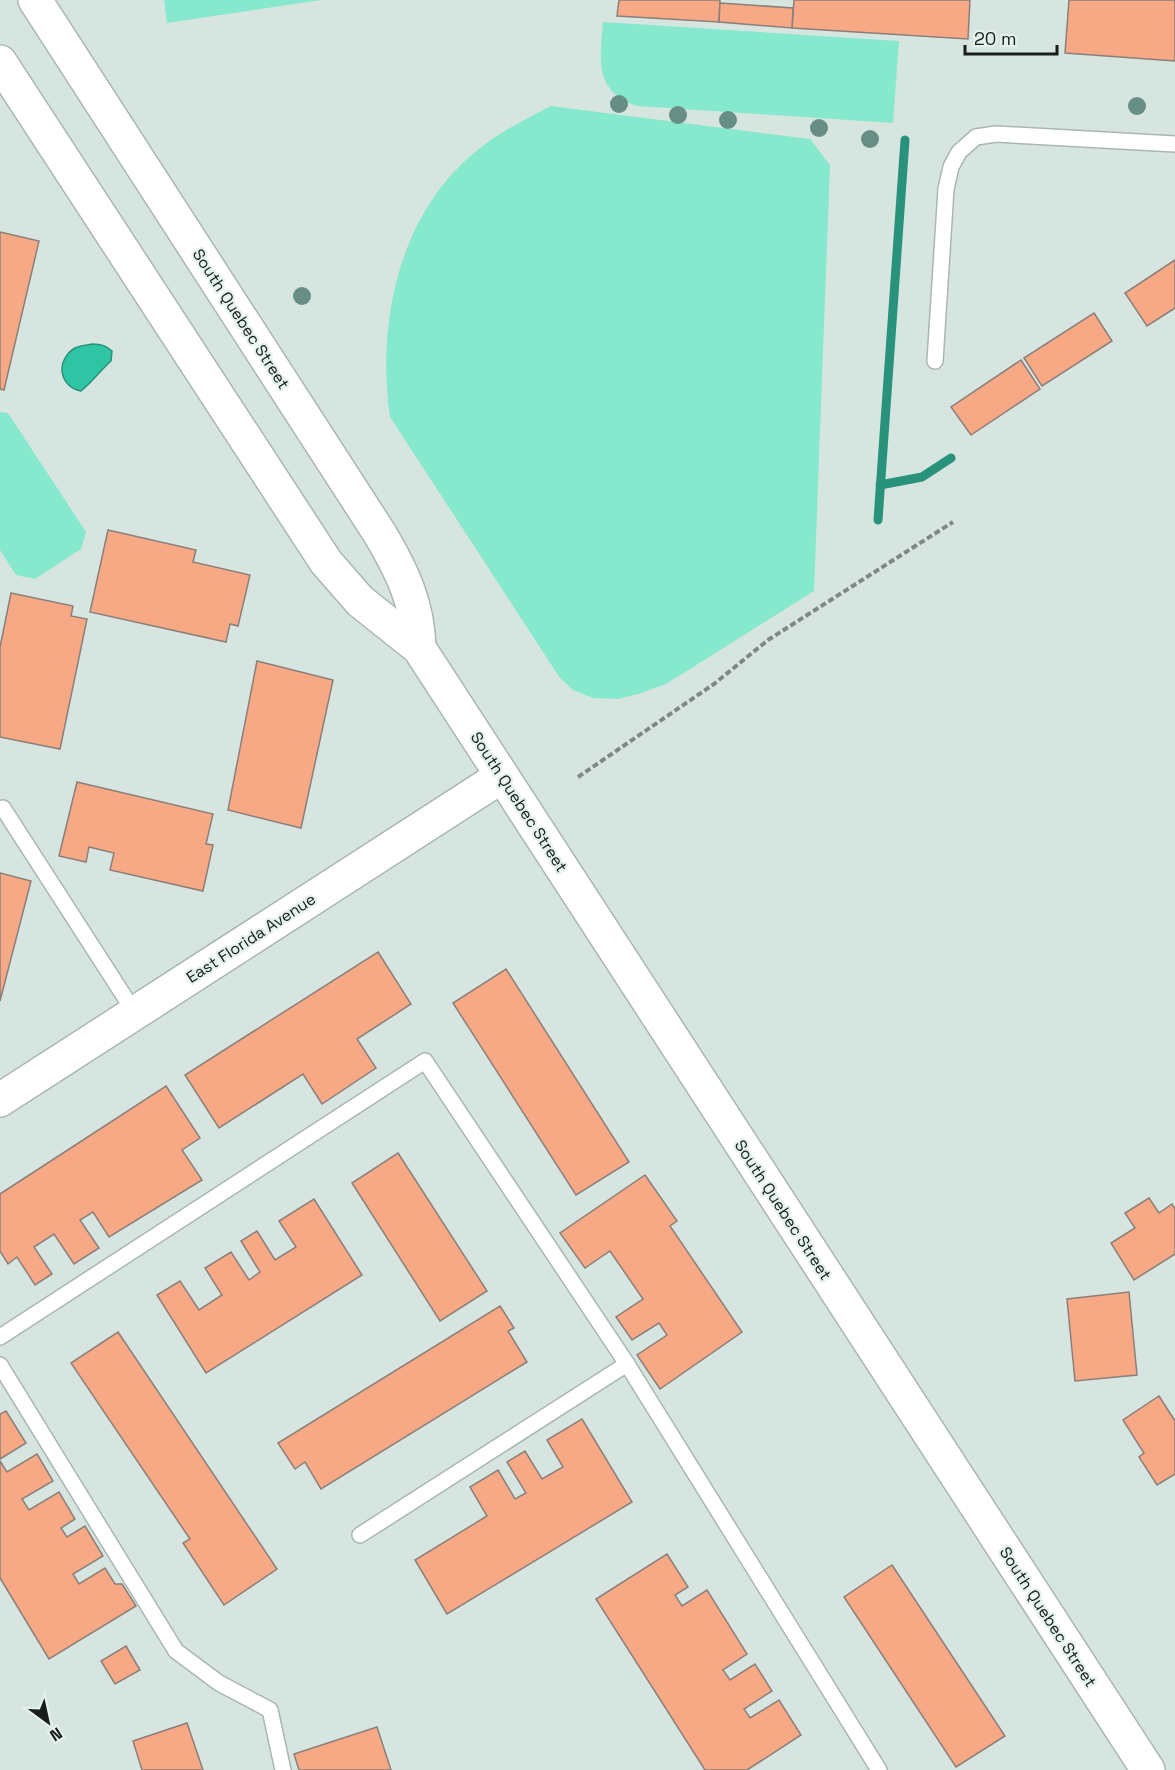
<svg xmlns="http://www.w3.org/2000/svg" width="1175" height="1770" viewBox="0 0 1175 1770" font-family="'Space Grotesk',sans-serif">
  <rect width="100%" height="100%" fill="#d7e5e0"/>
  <g fill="#86e8cd">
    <path d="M164 0H321L167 23Z"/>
    <path d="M603 22 899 41 893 123 637 106C593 91 600 59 603 22Z"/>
    <path d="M551 106 810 139 830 165 814 591 666 684 638 694 618 699 593 698 573 690 560 678 390 417C376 320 400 207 484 145 505 129 528 118 551 106Z"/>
    <path d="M0 412 8 413 86 532 81 549 35 579 16 575 0 550Z"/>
  </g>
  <path fill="#2fc4a4" stroke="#28927b" stroke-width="1.5" d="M93 344C102 344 106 346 112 351L111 361C101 370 90 384 81 391 59 387 55 360 75 348 80 345 87 345 93 344Z"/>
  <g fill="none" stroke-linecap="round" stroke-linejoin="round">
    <g stroke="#28927b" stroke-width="9">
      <path d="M880 485 922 477 951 458"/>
      <path d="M878 520 905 140"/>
    </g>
  </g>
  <g fill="#f7a986" stroke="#8b7f7a" stroke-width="1.5">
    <path d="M619 0H720L719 22 617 16Z"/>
    <path d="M794 0H970L968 39 792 28Z"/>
    <path d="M1069 0H1175V61L1065 53Z"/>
    <path d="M720 3 793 8 792 28 719 22Z"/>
    <path d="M0 232 39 241 4 390 0 389Z"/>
    <path d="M1175 260V308L1147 326 1125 293Z"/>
    <path d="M1094 313 1112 341 1042 386 1024 358Z"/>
    <path d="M1021 360 1040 389 971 435 951 407Z"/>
    <path d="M108 530 196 550 193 562 250 575 238 626 230 624 226 642 90 612Z"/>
    <path d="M11 593 73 606 71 616 87 619 60 749 0 737V647Z"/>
    <path d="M257 661 333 680 301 828 228 810Z"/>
    <path d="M77 782 213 814 206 844 213 845 203 891 110 870 114 853 89 847 86 862 59 856Z"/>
    <path d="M0 873 31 881 0 1001Z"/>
    <path d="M378 952 411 1004 357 1039 376 1068 322 1104 303 1074 219 1128 185 1075Z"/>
    <path d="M506 969 629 1162 576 1195 453 1003Z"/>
    <path d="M166 1086 200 1138 182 1150 202 1180 109 1237 93 1212 80 1220 99 1248 74 1264 54 1234 34 1247 52 1274 35 1285 17 1257 8 1264 0 1251V1194Z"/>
    <path d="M398 1153 487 1291 440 1321 352 1183Z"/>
    <path d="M645 1175 677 1221 670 1226 742 1332 660 1389 637 1355 667 1335 659 1323 632 1340 616 1317 643 1299 610 1251 585 1268 560 1233Z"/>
    <path d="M1149 1198 1159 1213 1172 1204 1175 1209V1254L1134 1280 1111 1243 1135 1228 1125 1213Z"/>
    <path d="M314 1199 362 1275 206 1373 157 1295 180 1281 199 1310 222 1295 205 1268 231 1252 249 1280 260 1272 241 1241 257 1231 275 1260 296 1247 279 1221Z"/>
    <path d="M1129 1292 1137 1375 1075 1381 1067 1299Z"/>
    <path d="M500 1306 514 1328 508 1331 527 1362 321 1489 305 1462 295 1469 278 1443Z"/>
    <path d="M118 1332 277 1569 224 1605 183 1543 190 1539 71 1363Z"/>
    <path d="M1159 1396 1175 1421V1474L1157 1485 1139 1457 1144 1453 1123 1420Z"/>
    <path d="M6 1411 26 1443 0 1459V1414Z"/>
    <path d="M582 1419 632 1502 447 1614 415 1560 487 1516 470 1487 498 1470 515 1499 526 1493 507 1462 525 1451 542 1479 563 1467 547 1440Z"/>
    <path d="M37 1454 53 1481 22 1499 29 1510 59 1492 75 1519 61 1528 67 1537 85 1526 103 1556 73 1574 79 1584 105 1568 115 1584H122L136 1606 49 1659 0 1578V1461L7 1472Z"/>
    <path d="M667 1554 688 1587 675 1595 682 1606 707 1590 747 1654 723 1670 730 1680 755 1664 772 1691 744 1709 750 1718 779 1700 801 1735 747 1770H705L596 1599Z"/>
    <path d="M892 1565 1005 1736 956 1767 844 1597Z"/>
    <path d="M126 1646 140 1670 115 1684 101 1661Z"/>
    <path d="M187 1723 203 1770H142L133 1741Z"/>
    <path d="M377 1727 391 1770H299L294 1754Z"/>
  </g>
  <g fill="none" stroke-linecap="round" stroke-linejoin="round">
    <defs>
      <g id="lane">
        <path d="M935 361 946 189 951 167 959 152 976 137 996 134 1175 144"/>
        <path d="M0 810 3 808 135 1013"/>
        <path d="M0 1337 425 1061 627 1364 879 1770"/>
        <path d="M0 1365 176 1651 219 1683 270 1710 283 1770"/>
        <path d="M360 1535 627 1364"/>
      </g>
      <g id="secondary">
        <path d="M35 0 380 534C402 571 418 604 419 648"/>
        <path d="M0 62 326 562 360 601 419 648 1148 1770"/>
        <path d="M0 1100 502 776"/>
      </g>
    </defs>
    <use href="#lane" stroke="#a9b7b2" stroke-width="18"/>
    <use href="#secondary" stroke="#a9b7b2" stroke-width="36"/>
    <path stroke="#7f8885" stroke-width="4" stroke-dasharray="6 3" stroke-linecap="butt" d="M578 777 714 684 768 640 953 522"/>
    <use href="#lane" stroke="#fff" stroke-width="15"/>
    <use href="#secondary" stroke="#fff" stroke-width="33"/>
  </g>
  <g fill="#668e85">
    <circle cx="619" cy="104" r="9"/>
    <circle cx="1137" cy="106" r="9"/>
    <circle cx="678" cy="115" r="9"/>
    <circle cx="728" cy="120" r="9"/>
    <circle cx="819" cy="128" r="9"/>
    <circle cx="870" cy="139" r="9"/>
    <circle cx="302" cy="296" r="9"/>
  </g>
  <g text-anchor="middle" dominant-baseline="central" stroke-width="4.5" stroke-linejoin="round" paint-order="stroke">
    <g font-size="16" fill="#181c1b" stroke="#e4f2ee">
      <text transform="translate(241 319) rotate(57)">South Quebec Street</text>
      <text transform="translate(519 802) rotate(57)">South Quebec Street</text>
      <text transform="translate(251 938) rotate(-33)">East Florida Avenue</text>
      <text transform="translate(783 1210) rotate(57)">South Quebec Street</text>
      <text transform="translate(1048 1617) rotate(57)">South Quebec Street</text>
    </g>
  </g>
  <g transform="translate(48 1722) rotate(147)" stroke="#e4f2ee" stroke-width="4.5" paint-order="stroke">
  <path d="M0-4.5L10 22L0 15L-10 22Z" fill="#181c1b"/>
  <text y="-9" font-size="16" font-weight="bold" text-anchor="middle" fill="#181c1b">N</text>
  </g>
  <path d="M965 45v9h92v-9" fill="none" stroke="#181c1b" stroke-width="3"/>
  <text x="974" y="45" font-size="18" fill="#181c1b" stroke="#e4f2ee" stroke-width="4.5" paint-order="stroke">20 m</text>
</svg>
